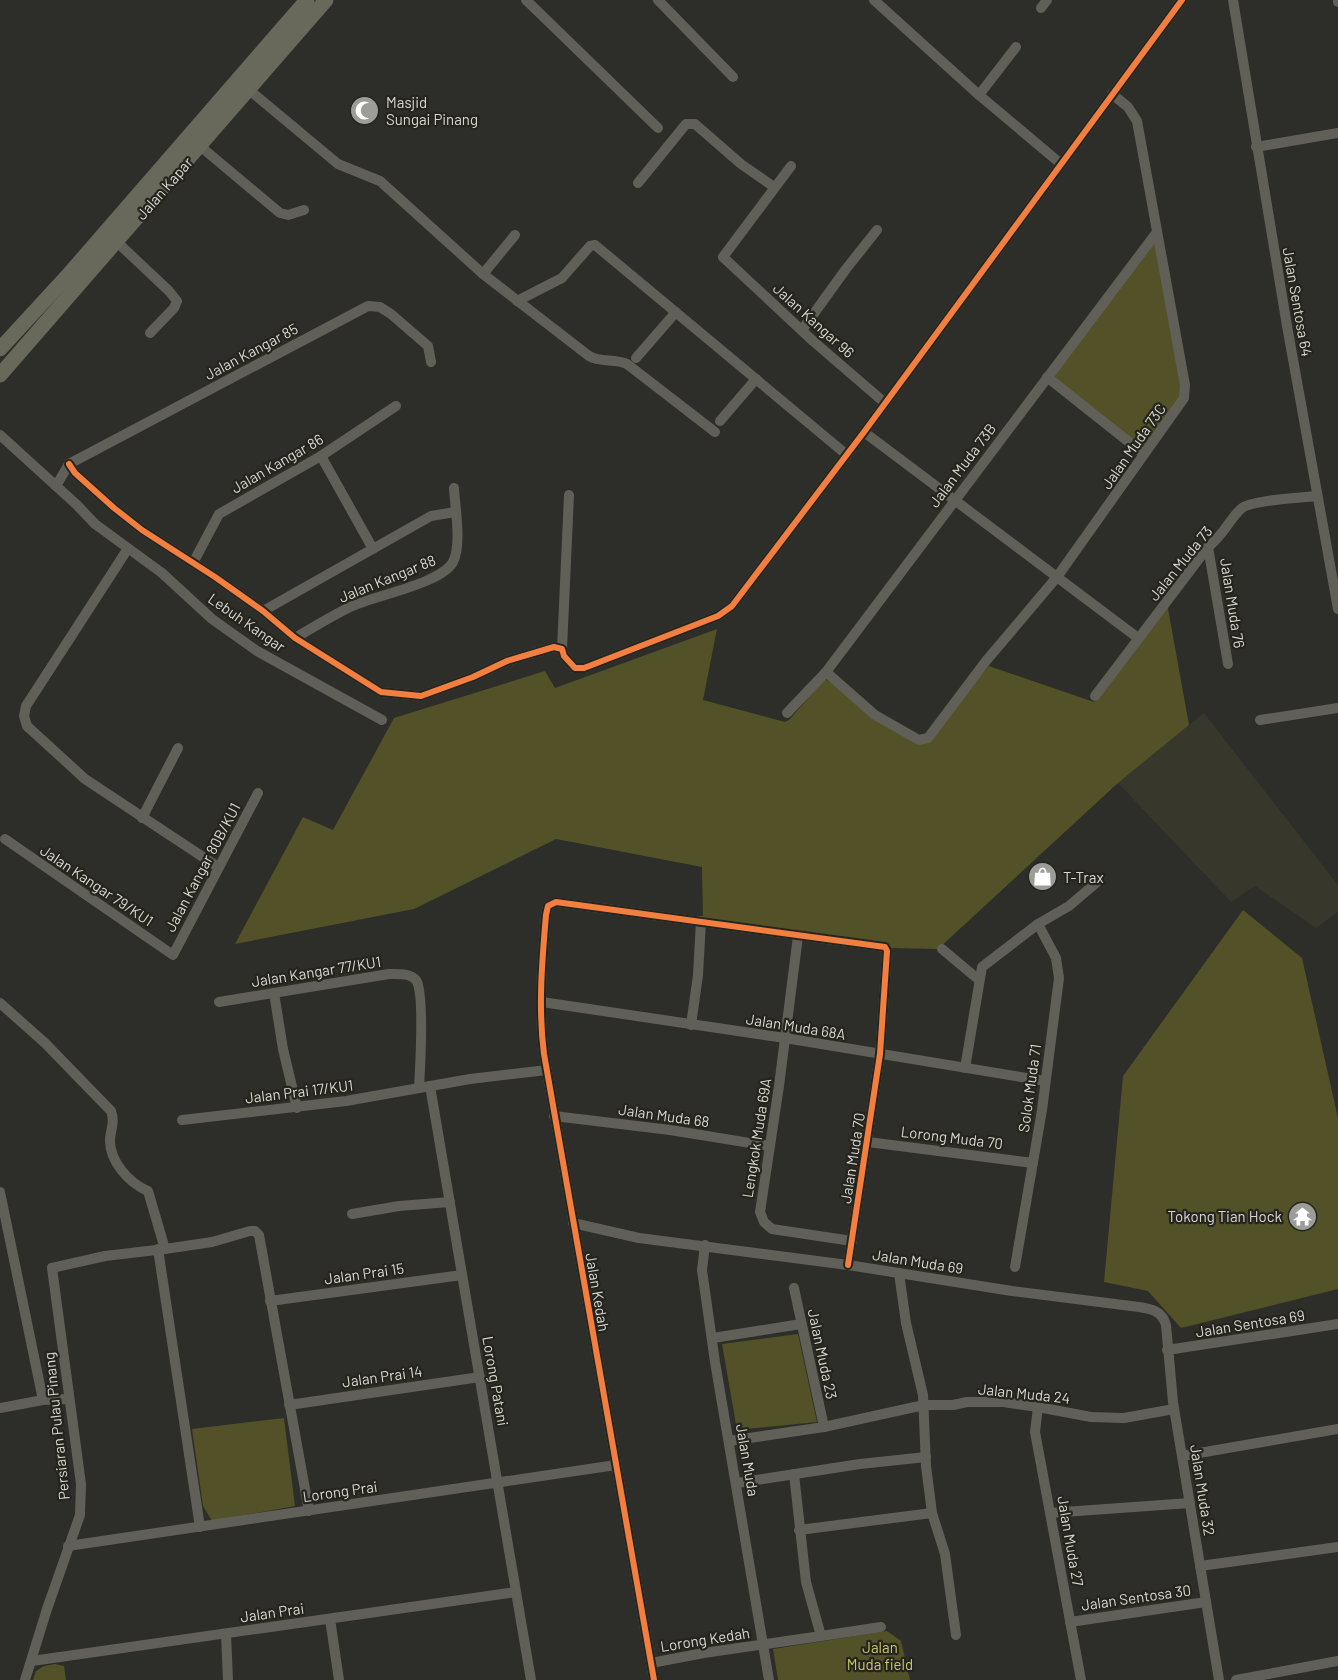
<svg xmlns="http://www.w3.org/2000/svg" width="1338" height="1680" viewBox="0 0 1338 1680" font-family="Barlow,sans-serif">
  <rect width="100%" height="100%" fill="#2d2d29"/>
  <path fill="#37372b" d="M1204 713 1338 885V912L1316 928 1255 886 1231 902 1118 783Z"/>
  <g fill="#525128">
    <path d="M1157 232 1184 398 1144 454 1047 377Z"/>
    <path d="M1167 603 1189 725 1118 783 938 949 893 948 703 922 702 867 556 839 414 909 235 944 303 817 333 830 394 718 545 671 555 688 717 629 703 700 785 722 789 720 825 679 918 741 930 738 989 666 1094 702Z"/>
    <path d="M1243 910 1302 958 1338 1118V1289L1181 1328 1148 1291 1104 1282 1123 1076Z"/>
    <path d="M798 1334 817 1422 737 1430 722 1344Z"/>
    <path d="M284 1418 295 1506 212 1521 203 1506 192 1429Z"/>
    <path d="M887 1631 901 1641 910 1680H778L773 1649Z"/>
    <path d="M55 1664 64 1666 66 1680H33L36 1671 44 1666Z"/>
  </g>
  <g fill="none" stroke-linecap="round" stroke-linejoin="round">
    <g stroke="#606058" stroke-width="10">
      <path d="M526 0 658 128"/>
      <path d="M658 0 733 77"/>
      <path d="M874 0 979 95 1061 164"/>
      <path d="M1233 0 1287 326 1338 609"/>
      <path d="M1338 0V2"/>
      <path d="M1041 8 1047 0"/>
      <path d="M248 89 338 164 380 181 483 274 589 356C600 363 615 358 627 364L715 432"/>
      <path d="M979 95 1016 47"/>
      <path d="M200 146 280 213 288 215 304 210"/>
      <path d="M1256 147 1338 133"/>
      <path d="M791 166 723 257 813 341 885 403"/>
      <path d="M638 183 686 124H695L741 164 774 187"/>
      <path d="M117 242 169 291 177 301 174 308 150 333"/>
      <path d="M483 274 515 235"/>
      <path d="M517 301 562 278 590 246 595 245 847 455"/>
      <path d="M802 330 846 269 877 230"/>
      <path d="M636 358 676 312"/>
      <path d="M1047 377 1144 454"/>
      <path d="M720 421 756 379"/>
      <path d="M864 432 1138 638"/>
      <path d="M0 435 77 505 95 524 162 573 212 619 257 651 382 720"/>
      <path d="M321 456 373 549"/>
      <path d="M69 464 75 473 114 508 142 530 215 577 263 611 295 638 381 692 421 696 473 677 507 661 554 647 562 649 564 656 575 668H584L718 616 732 606 864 432 1182 0"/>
      <path d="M69 464 368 306 380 307 391 314 428 346 431 362"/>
      <path d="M56 486 69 464"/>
      <path d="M1208 547 1228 664"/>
      <path d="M127 550 26 706 24 716 27 726 85 779 218 867"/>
      <path d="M193 563 219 514 321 456 396 406"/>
      <path d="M263 611 431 516 455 512"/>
      <path d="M295 638C312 628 330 617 348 608 372 596 441 584 453 562 462 544 455 508 454 488"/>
      <path d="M562 649 569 495"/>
      <path d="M826 672 875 715 919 740 928 738 986 661 1057 577 1184 398 1185 385 1137 121 1128 107 1112 94"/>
      <path d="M1095 696 1208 547C1223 536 1230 518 1242 508 1252 500 1301 498 1316 496"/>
      <path d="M787 713 826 672 1157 232"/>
      <path d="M1260 720 1338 708"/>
      <path d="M142 818 178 748"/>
      <path d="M5 839 173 955 258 793"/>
      <path d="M798 936 779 1086 760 1212 764 1222 772 1229 852 1241"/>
      <path d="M942 949 979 980"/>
      <path d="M274 993 283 1049 297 1108"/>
      <path d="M219 1002 389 974C398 974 410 973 416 980 425 993 420 1069 419 1088"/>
      <path d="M542 1002 785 1038 1045 1081"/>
      <path d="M0 1003 45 1043 111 1111C115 1122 111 1128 110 1139 109 1161 129 1183 148 1191L165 1249"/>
      <path d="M691 1025 698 975 701 921"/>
      <path d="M965 1068 982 967 1038 924 1069 906 1096 883"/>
      <path d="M430 1086 531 1680"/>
      <path d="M554 1116 670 1130 769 1146"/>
      <path d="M182 1120 346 1101 470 1079 547 1070"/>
      <path d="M868 1142 1033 1163"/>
      <path d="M0 1192 43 1400"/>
      <path d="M352 1214 399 1206 450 1202"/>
      <path d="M573 1223 639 1238 848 1265 1012 1291 1139 1307C1152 1309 1162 1311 1166 1325L1173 1402 1219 1680"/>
      <path d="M705 1245 702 1270 715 1362 769 1680"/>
      <path d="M158 1249 200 1527"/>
      <path d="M1015 1267 1042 1110 1059 978 1056 958 1038 924"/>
      <path d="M899 1273 906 1323 923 1395 926 1466 932 1513"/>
      <path d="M794 1288 824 1427"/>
      <path d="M270 1301 462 1275"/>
      <path d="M713 1338 801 1324"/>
      <path d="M1167 1350 1338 1324"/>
      <path d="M289 1405 480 1377"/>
      <path d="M1038 1407 1035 1432 1081 1680"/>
      <path d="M0 1408 43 1400 68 1399"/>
      <path d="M729 1441 824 1427 924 1405H953L967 1402H1003L1038 1407 1091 1417 1124 1418 1174 1409"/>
      <path d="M1182 1456 1338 1429"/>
      <path d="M737 1483 860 1464 926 1457"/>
      <path d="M1050 1513 1190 1503"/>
      <path d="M799 1530 932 1513 945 1554 956 1635"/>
      <path d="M68 1546 616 1465"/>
      <path d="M1200 1566 1338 1547"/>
      <path d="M330 1619 339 1680"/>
      <path d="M1070 1622 1206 1602"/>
      <path d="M226 1634 228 1680"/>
      <path d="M821 1636 881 1627"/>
      <path d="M32 1661 516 1592"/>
      <path d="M651 1663 704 1653 821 1636 806 1582 794 1474"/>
      <path d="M25 1680 47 1609 80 1515 81 1484 52 1268 105 1256 165 1249 212 1242 250 1231H255L259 1235 309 1511"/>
      <path d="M654 1680 544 1054C538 1008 542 961 546 915L548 906 556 902 885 947 887 951 880 1054 848 1265"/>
      <path d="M1236 1680 1338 1661"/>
    </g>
    <g stroke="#68685b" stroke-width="15">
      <path d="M0 349 70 273 307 0"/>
      <path d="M0 375 326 0"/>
    </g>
    <defs>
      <g id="cycleway">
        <path d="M69 464 75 473 114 508 142 530 215 577 263 611 295 638 381 692 421 696 473 677 507 661 554 647 562 649 564 656 575 668H584L718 616 732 606 864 432 1182 0"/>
        <path d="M654 1680 544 1054C538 1008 542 961 546 915L548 906 556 902 885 947 887 951 880 1054 848 1265"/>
      </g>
    </defs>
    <use href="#cycleway" stroke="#25251e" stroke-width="10"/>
    <use href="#cycleway" stroke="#f27e40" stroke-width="6"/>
  </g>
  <defs>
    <symbol id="mosque-disc" viewBox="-11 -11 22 22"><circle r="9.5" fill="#9c9c98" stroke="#25251e"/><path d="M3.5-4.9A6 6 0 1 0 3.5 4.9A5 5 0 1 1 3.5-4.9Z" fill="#fff"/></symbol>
    <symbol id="shop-disc" viewBox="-11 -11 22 22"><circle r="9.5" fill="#9c9c98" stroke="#25251e"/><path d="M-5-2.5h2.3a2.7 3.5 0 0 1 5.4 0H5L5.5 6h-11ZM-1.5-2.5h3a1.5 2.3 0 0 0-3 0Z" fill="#fff"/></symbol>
    <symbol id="temple-disc" viewBox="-11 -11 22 22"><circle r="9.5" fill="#9c9c98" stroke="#25251e"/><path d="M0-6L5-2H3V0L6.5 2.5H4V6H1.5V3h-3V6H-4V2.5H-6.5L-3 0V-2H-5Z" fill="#fff"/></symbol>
  </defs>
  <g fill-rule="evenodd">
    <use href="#mosque-disc" x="348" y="94" width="33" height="33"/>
    <use href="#shop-disc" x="1026" y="860" width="33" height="33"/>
    <use href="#temple-disc" x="1286" y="1200" width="33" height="33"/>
  </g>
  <g text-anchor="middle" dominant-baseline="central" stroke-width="4.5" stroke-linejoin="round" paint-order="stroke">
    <g font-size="15" fill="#d8d8d3" stroke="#25251e" text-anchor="start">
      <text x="386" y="102">Masjid<tspan x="386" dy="17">Sungai Pinang</tspan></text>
      <text x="1063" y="877">T-Trax</text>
      <text x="1282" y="1216" text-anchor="end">Tokong Tian Hock</text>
    </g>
    <g font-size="15" fill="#d8d8d3" stroke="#25251e">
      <text transform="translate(164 188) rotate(-49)">Jalan Kapar</text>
      <text transform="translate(1298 302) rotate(80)">Jalan Sentosa 64</text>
      <text transform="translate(814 320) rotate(42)">Jalan Kangar 96</text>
      <text transform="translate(251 351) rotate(-28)">Jalan Kangar 85</text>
      <text transform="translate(1133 446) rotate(-55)">Jalan Muda 73C</text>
      <text transform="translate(277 463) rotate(-30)">Jalan Kangar 86</text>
      <text transform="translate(962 465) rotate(-53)">Jalan Muda 73B</text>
      <text transform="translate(1180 563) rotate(-51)">Jalan Muda 73</text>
      <text transform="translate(387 578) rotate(-22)">Jalan Kangar 88</text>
      <text transform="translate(1233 603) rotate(81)">Jalan Muda 76</text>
      <text transform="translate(247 622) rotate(35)">Lebuh Kangar</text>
      <text transform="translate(202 867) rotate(-62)">Jalan Kangar 80B/KU1</text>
      <text transform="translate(97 885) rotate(34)">Jalan Kangar 79/KU1</text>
      <text transform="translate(316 971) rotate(-9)">Jalan Kangar 77/KU1</text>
      <text transform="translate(796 1026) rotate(9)">Jalan Muda 68A</text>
      <text transform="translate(1029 1088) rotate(-82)">Solok Muda 71</text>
      <text transform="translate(299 1091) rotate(-7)">Jalan Prai 17/KU1</text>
      <text transform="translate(664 1115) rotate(8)">Jalan Muda 68</text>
      <text transform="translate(952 1137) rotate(7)">Lorong Muda 70</text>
      <text transform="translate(756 1138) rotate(-81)">Lengkok Muda 69A</text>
      <text transform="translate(852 1158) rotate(-81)">Jalan Muda 70</text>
      <text transform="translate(918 1261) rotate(9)">Jalan Muda 69</text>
      <text transform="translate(364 1273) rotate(-8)">Jalan Prai 15</text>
      <text transform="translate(598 1292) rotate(80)">Jalan Kedah</text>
      <text transform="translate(1250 1323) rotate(-9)">Jalan Sentosa 69</text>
      <text transform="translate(823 1354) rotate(78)">Jalan Muda 23</text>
      <text transform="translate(382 1376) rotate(-8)">Jalan Prai 14</text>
      <text transform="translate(496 1381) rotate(80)">Lorong Patani</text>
      <text transform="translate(1024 1393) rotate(6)">Jalan Muda 24</text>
      <text transform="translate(56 1426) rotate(-96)">Persiaran Pulau Pinang</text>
      <text transform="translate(748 1460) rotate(80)">Jalan Muda</text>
      <text transform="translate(1203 1490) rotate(81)">Jalan Muda 32</text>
      <text transform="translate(340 1491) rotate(-8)">Lorong Prai</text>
      <text transform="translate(1071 1541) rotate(80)">Jalan Muda 27</text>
      <text transform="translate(1136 1597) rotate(-8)">Jalan Sentosa 30</text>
      <text transform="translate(272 1612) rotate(-8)">Jalan Prai</text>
      <text transform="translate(705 1639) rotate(-9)">Lorong Kedah</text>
    </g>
    <g font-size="15" fill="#cbc769" stroke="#25251e">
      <text x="880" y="1647">Jalan<tspan x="880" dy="17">Muda field</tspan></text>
    </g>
  </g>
</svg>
